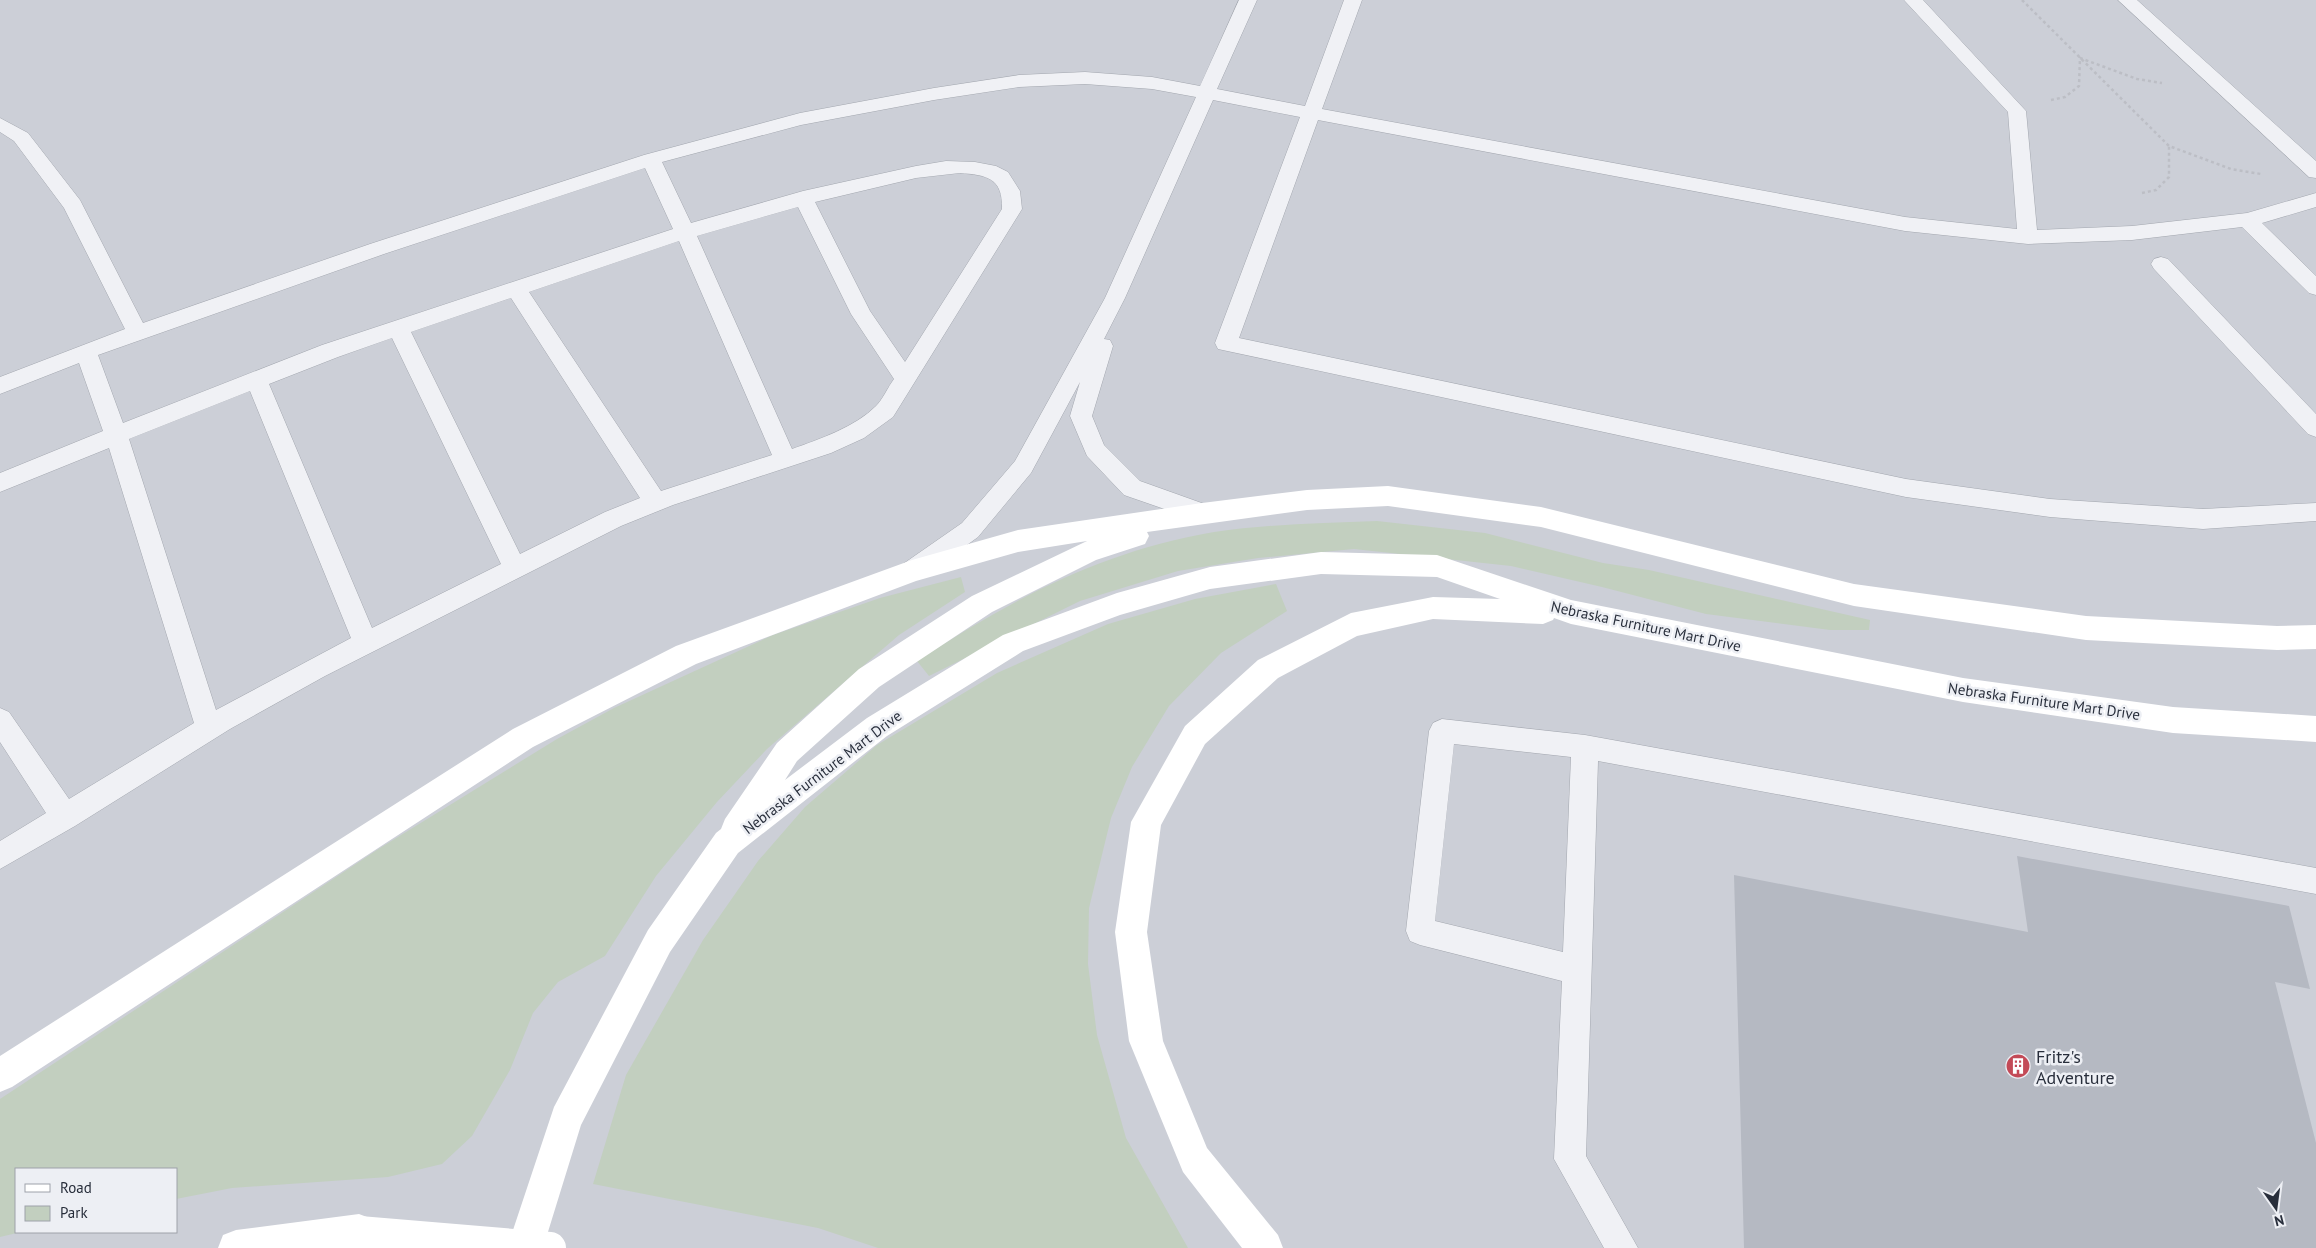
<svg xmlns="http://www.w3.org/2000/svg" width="2316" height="1248" viewBox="0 0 2316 1248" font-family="'PT Sans',sans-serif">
  <rect width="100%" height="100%" fill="#dde0e6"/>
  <path fill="#cccfd7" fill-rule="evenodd" d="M0 0H2316V1248H0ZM16 1169H176V1232H16Z"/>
  <g fill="#c2cfbf">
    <path d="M1377 521 1485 533 1603 563 1649 570 1870 620 1869 630H1830L1706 614 1602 587 1511 566 1354 549 1258 558 1178 571 1080 601 929 676 917 661C1010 600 1102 551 1214 532 1268 524 1322 523 1377 521Z"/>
    <path d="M961 577 965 592 899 635 767 749 717 802 656 876 605 956 558 982 533 1013 510 1070 472 1136 442 1164 388 1177 232 1188 176 1199V1169H16V1232H21L0 1237V1099L380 848 557 739 614 708 773 635 880 598Z"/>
    <path d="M1276 584 1287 611 1221 653 1169 706 1132 767 1111 818 1089 908 1088 964 1097 1035 1126 1138 1188 1248H878L818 1228 593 1184 626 1075 703 940 758 861 805 807 877 745 997 673 1108 624 1195 599Z"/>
  </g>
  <path fill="#b5b9c2" d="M2017 856 2289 906 2310 989 2275 982 2316 1143V1248H1744L1734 875 2028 932Z"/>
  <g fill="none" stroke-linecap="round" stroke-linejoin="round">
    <defs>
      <g id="lane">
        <path d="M1239 0H1257L1217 89 1305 106 1344 0H1362L1322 109 1905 217 2017 229 2008 112 1904 0H1923L2026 111 2037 230 2132 226 2247 213 2316 193V207L2262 223 2316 276V295L2309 293 2242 227 2132 240 2028 244 1905 231 1318 120 1239 338 1906 479 2050 499 2203 509 2316 503V521L2203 529 2050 517 1906 497 1218 349 1215 343 1300 117 1213 100 1125 298 1104 339 1110 340 1113 346 1092 416 1104 445 1140 481 1210 506 1214 513 1210 520 1202 522 1124 495 1087 456 1070 416 1080 382 1031 473 978 537 921 578 912 581 903 578 900 571 903 564 962 523 1015 461 1105 298 1196 97 1152 89 1085 84 1019 87 934 100 801 125 662 162 691 223 803 191 916 166 946 161 975 162 996 166 1008 172 1020 191 1022 209 893 417 864 438 831 453 673 505 621 526 325 676 230 729 75 826 0 869V841L46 813 0 742V708L9 712 69 799 194 723 109 448 0 492V473L103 431 79 363 0 394V377L125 329 64 208 14 141 0 132V118L28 133 80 200 143 323 370 244 644 155 800 113 934 88 1019 75 1085 72 1152 77 1200 86ZM645 168 673 229 322 345 123 423 98 355 384 254ZM960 173C987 175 1003 178 1002 209L905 362 870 311 815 202 916 178ZM798 207 851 314 894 379C888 387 883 399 876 406 855 427 820 439 792 449L697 236ZM679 241 772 455 661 491 529 292ZM511 298 640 498 605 512 520 554 411 332ZM392 338 501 564 372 628 269 384 338 357ZM250 391 351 638 216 710 129 439Z"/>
        <path d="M2118 0H2137L2316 161V178L2309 177Z"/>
        <path d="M2161 257 2168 259 2316 414V437L2308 434 2154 269 2151 264 2154 259Z"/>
        <path d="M1442 719 1585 735 2316 868V894L1598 761 1586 1156 1638 1248H1604L1554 1159 1562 981 1420 945 1410 941 1406 931 1429 731 1433 723ZM1454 744 1571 757 1563 952 1435 921Z"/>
      </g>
    </defs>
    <use href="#lane" stroke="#a3a7af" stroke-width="1"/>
    <g stroke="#bcbec5" stroke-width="2.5" stroke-dasharray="3 3" stroke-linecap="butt">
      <path d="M2022 0 2169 146 2231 169 2261 174"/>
      <path d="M2051 100 2065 97 2079 86 2080 58 2137 79 2162 83"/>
      <path d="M2142 193 2156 190 2169 177V146"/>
    </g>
    <use href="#lane" fill="#f0f1f5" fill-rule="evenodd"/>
    <g fill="#fff" fill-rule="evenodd">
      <path d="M1388 486 1541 507 1854 584 2086 616 2277 626 2316 625V649L2277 650 2086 640 1854 606 1541 527 1388 506 1307 510 1147 532 1149 536 1145 544 1096 560 992 612 879 687 797 761 785 780 867 718 1003 635 1117 593 1210 567 1321 552 1437 555 1571 600 1963 678 2173 707 2316 716V742L2173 733 1963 702 1571 624 1554 618 1553 620 1543 624 1433 619 1357 636 1278 678 1205 744 1161 825 1147 932 1163 1041 1207 1148 1278 1235 1283 1248H1242L1183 1172 1129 1041 1115 932 1131 822 1185 726 1258 660 1351 613 1433 597 1500 599 1437 577 1321 574 1210 589 1120 615 1023 651 887 736 738 853 670 952 581 1125 543 1248H507L554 1107 648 930 716 833 721 829 725 819 777 743 859 669 972 596 1087 541 1018 552 916 581 696 664 533 747 12 1087 0 1092V1056L513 729 676 646 912 560 1018 530 1202 503 1307 490Z"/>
      <path d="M359 1214 372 1219 377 1232 372 1245 364 1248H218L223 1235 236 1230Z"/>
    </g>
    <path stroke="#fff" stroke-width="32" d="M359 1232 550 1248"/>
  </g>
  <defs>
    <symbol id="building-disc" viewBox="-11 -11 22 22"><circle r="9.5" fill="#c34a57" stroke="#edeff4"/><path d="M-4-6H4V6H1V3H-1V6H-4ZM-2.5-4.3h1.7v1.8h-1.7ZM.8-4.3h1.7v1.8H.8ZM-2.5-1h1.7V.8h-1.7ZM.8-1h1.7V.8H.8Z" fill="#fff"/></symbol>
  </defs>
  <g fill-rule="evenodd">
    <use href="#building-disc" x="2004" y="1052" width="28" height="28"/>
  </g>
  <g text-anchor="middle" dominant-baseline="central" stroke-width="5" stroke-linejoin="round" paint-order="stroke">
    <g font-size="15" fill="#282e3b" stroke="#edeff4">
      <text transform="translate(1646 626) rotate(12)">Nebraska Furniture Mart Drive</text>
      <text transform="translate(2044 701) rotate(8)">Nebraska Furniture Mart Drive</text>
      <text transform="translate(822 772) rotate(-37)">Nebraska Furniture Mart Drive</text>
    </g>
    <g font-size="18" fill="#282e3b" stroke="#edeff4" text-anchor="start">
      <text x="2036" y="1056">Fritz's<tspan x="2036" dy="21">Adventure</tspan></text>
    </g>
  </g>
  <rect x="15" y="1168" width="162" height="65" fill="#edeff4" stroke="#9ea2aa"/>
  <rect x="25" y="1184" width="25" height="8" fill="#ffffff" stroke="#9ea2aa"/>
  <text x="60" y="1193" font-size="15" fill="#282e3b">Road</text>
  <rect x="25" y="1206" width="25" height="15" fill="#c2cfbf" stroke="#9ea2aa"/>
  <text x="60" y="1218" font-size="15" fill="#282e3b">Park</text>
  <g transform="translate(2276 1208) rotate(166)" stroke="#edeff4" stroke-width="4" paint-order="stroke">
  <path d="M0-4L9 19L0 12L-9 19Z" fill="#282e3b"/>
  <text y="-8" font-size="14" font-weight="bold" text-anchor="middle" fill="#282e3b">N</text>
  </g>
</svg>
